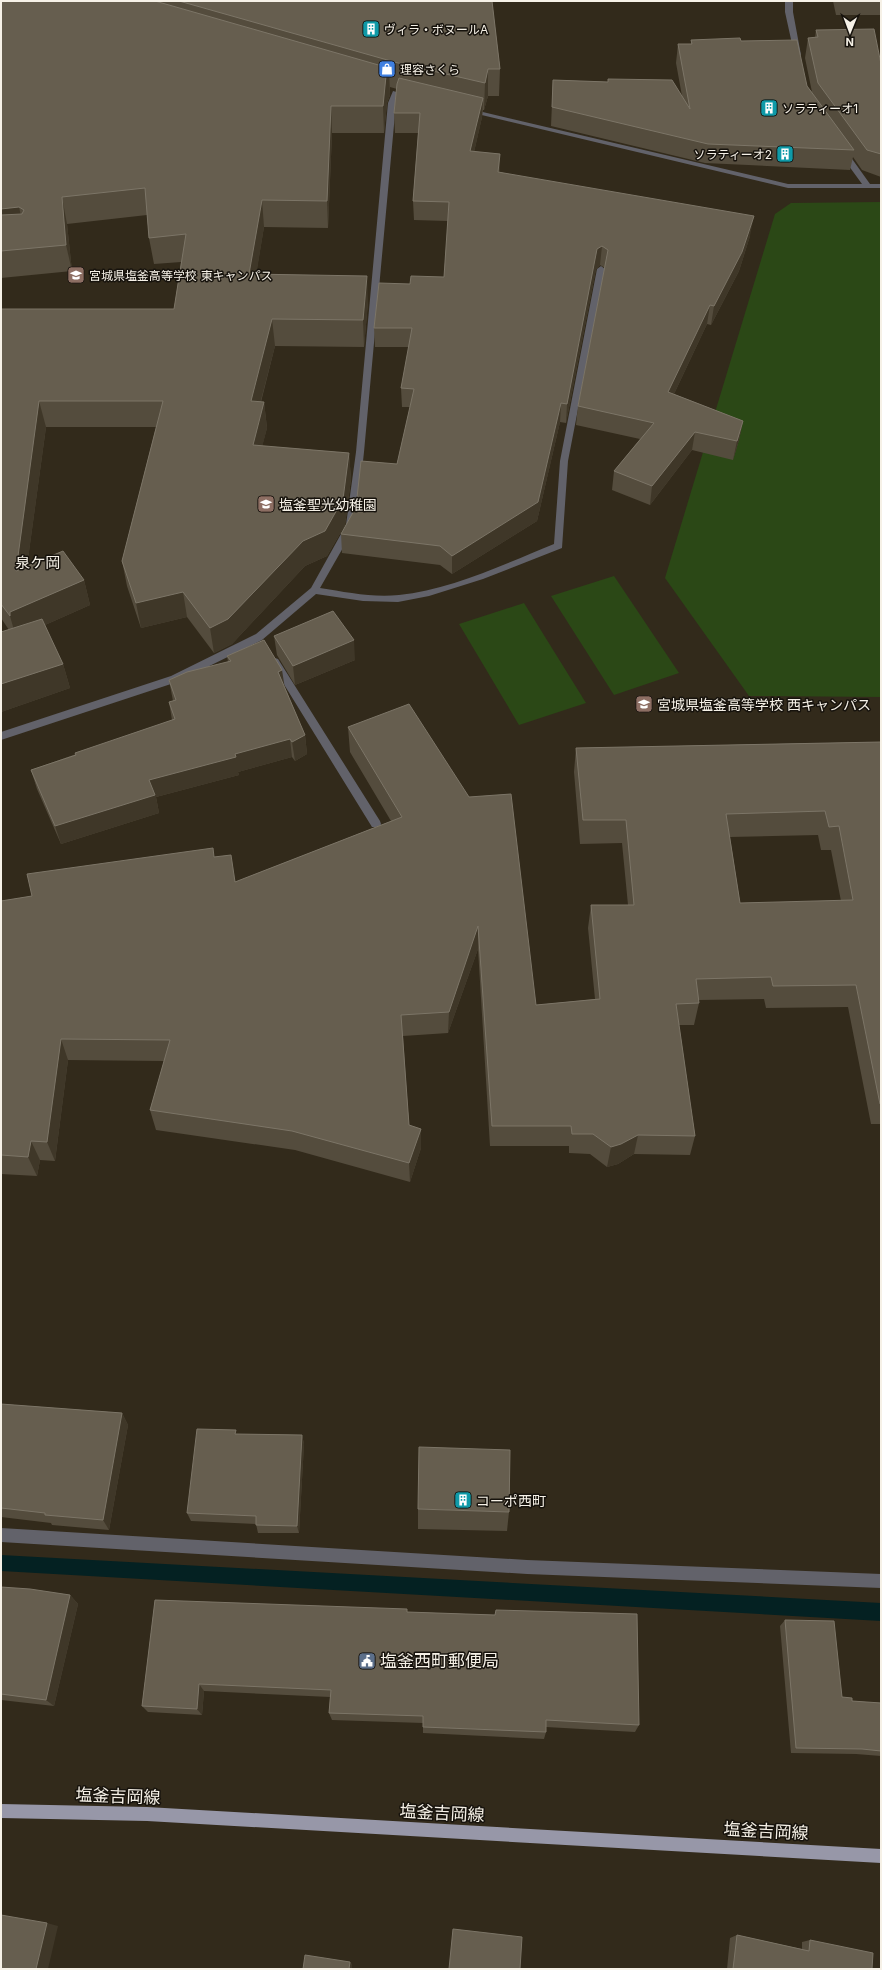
<svg xmlns="http://www.w3.org/2000/svg" width="882" height="1970" viewBox="0 0 882 1970" font-family="Inter,'Noto Sans JP',sans-serif">
  <rect width="100%" height="100%" fill="#322a1b"/>
  <g fill="#2b4816">
    <path d="M881 202V697L749 696 665 578 775 214 791 203Z"/>
    <path d="M614 576 679 673 614 695 551 596Z"/>
    <path d="M524 603 586 703 519 725 459 624Z"/>
  </g>
  <g fill="none" stroke-linecap="round" stroke-linejoin="round">
    <path fill="#042122" fill-rule="evenodd" d="M1 1555 881 1603V1621L1 1571Z"/>
    <path fill="#62626a" fill-rule="evenodd" d="M1 1528 527 1560 881 1574V1588L527 1574 1 1542Z"/>
    <g fill="#62626a" fill-rule="evenodd">
      <path d="M785 1H793V12L801 55 794 53 785 12Z"/>
      <path d="M393 91 400 93 396 103 364 452 356 525 320 588C346 592 373 598 399 595 450 590 507 563 554 544L560 461 597 269 601 266 605 269 568 461 562 548 483 579 429 596 398 602 363 601 316 594 262 640 177 682 1 740V732L171 676 256 634 311 588 346 525 356 452 388 103Z"/>
      <path d="M466 108 788 184H862L838 151 842 149H845L870 184H881V188H788L469 112H466Z"/>
      <path d="M275 658 278 659 380 821 381 824 380 827H372L272 665 270 662 272 659Z"/>
    </g>
    <path fill="#9797a8" fill-rule="evenodd" d="M1 1804 147 1807 881 1849V1863L147 1821 1 1818Z"/>
  </g>
  <g fill="#544c3d" fill-rule="evenodd">
    <path d="M1 1H498L492 2 500 69 499 96H488L484 110H483L482 117 474 152 500 154V172L750 236 739 271 711 325 707 324 674 394 743 421 739 440 733 460 692 450 650 505 612 490 614 471 640 439 576 425 578 406 605 268 600 265 596 269 566 423 560 422 537 521 452 574 440 565 342 553 341 534 397 464 410 407H402L401 388 409 347H375L374 328 410 284 444 277 448 221 414 220 413 201 418 133H395L394 113 397 89 390 87V95L387 103 384 133H332L328 228 264 227 256 274 368 302 364 347 275 346 261 402H264L267 428 262 446 349 453 351 479 345 525 327 556 305 566 232 644 214 653 187 617 141 628 127 586 122 561 156 427H46L27 566 84 580 90 605 45 625 63 664 70 688 1 712V632L9 630 1 618V309H174L181 262 154 264 149 238 147 215 67 224 72 271 1 278Z"/>
    <path d="M833 1H881V15H836Z"/>
    <path d="M816 30 881 64V177L862 170 853 157 850 170 705 163 551 126 553 80 608 82 682 96 676 63 678 44H691V40L741 41 807 86 812 92 805 58 808 38H815Z"/>
    <path d="M274 636 355 660 295 685 277 655Z"/>
    <path d="M227 656 285 688 305 735 307 754 295 761 292 757 238 772 239 775 156 797 159 813 61 844 37 789 31 770 172 720 169 702 173 701 169 680 228 662Z"/>
    <path d="M348 727 536 1005 595 999 588 928 591 905H628L622 843 580 844 574 772 576 748 881 742V1124H871L848 1007 766 1008 764 999 699 1000V1003L694 1025H679L695 1136 690 1155 634 1154 618 1164 607 1167 590 1154 569 1153V1146H490L478 949 448 1033 403 1036 409 1125 421 1129V1148L410 1182 295 1150 156 1130 150 1110 164 1061 68 1060 55 1161 40 1160 37 1176 1 1174V901L32 896 215 857 236 882 391 821 350 752ZM818 835 821 850H831L841 901 740 903 730 837Z"/>
    <path d="M1 1404 122 1413 128 1425 109 1530 52 1525 51 1523 1 1517Z"/>
    <path d="M237 1434 302 1435 304 1444 299 1533H258L256 1524 191 1521 187 1513Z"/>
    <path d="M418 1509 509 1512 507 1531 418 1529Z"/>
    <path d="M1 1587 70 1595 78 1604 54 1706 1 1700Z"/>
    <path d="M155 1600 407 1612 495 1615 496 1610 639 1725 635 1732 546 1727V1732L544 1739 423 1733V1723L332 1720 329 1713 330 1697 204 1691 202 1715 148 1712 142 1706Z"/>
    <path d="M785 1620 842 1697 852 1701 881 1703V1756L856 1754 791 1753 780 1626Z"/>
    <path d="M737 1935 802 1949V1942L810 1940 872 1969H727L730 1938Z"/>
  </g>
  <g fill="#3f3728">
    <path d="M389 68 390 95 387 103 384 133 383 106 386 76Z"/>
    <path d="M488 69V96L484 110 485 83Z"/>
    <path d="M483 98 482 117 470 170V151Z"/>
    <path d="M331 106 332 133 328 228 327 201Z"/>
    <path d="M500 154V174L498 172Z"/>
    <path d="M62 197 67 224 72 271 66 245Z"/>
    <path d="M262 200 264 227 252 301 249 274Z"/>
    <path d="M19 207 25 234 1 237V209Z"/>
    <path d="M754 216 750 236 739 271 711 325 714 306Z"/>
    <path d="M602 246 600 265 596 269 566 423 567 404 597 249Z"/>
    <path d="M367 276 368 302 364 347 363 320Z"/>
    <path d="M710 305 707 324 666 411 668 392Z"/>
    <path d="M272 319 275 346 254 427 251 401Z"/>
    <path d="M39 401 46 427 23 596 16 571Z"/>
    <path d="M264 402 267 428 256 471 253 445Z"/>
    <path d="M561 403 560 422 537 521 452 574V556Z"/>
    <path d="M743 421 739 440 733 460 737 441Z"/>
    <path d="M695 432 692 450 650 505 652 486Z"/>
    <path d="M349 453 351 479 345 525 327 556 305 566 232 644 214 653 210 628Z"/>
    <path d="M84 580 90 605 18 637 17 641 10 616V612Z"/>
    <path d="M183 592 187 617 141 628 136 603Z"/>
    <path d="M354 640 355 660 295 685 293 666Z"/>
    <path d="M63 664 70 688 1 712V684Z"/>
    <path d="M282 670 285 689 278 672Z"/>
    <path d="M305 735 307 754 295 761 292 742Z"/>
    <path d="M290 739 292 757 238 772 239 775 156 797 159 813 61 844 55 826 149 780 235 754Z"/>
    <path d="M231 855 235 878 239 905 235 882Z"/>
    <path d="M478 926V949L448 1033 449 1012Z"/>
    <path d="M61 1039 68 1060 55 1161 47 1142Z"/>
    <path d="M421 1129V1148L410 1182 409 1163Z"/>
    <path d="M638 1135 634 1154 618 1164 607 1167 611 1147Z"/>
    <path d="M31 1141 40 1160 37 1176 28 1157Z"/>
    <path d="M122 1413 128 1425 109 1530 103 1520Z"/>
    <path d="M302 1435 304 1444 299 1533 297 1526Z"/>
    <path d="M70 1595 78 1604 54 1706 46 1700Z"/>
    <path d="M199 1684 204 1691 202 1715 197 1709Z"/>
    <path d="M47 1923 58 1926 48 1969H36Z"/>
    <path d="M350 1962 352 1964V1969H349Z"/>
  </g>
  <g fill="#665e4f" stroke="#7c7567" fill-rule="evenodd">
    <path d="M1 1H155L389 68 386 76 383 106H331L327 201 262 200 249 274 367 276 363 320 272 319 251 401 264 402 253 445 349 453 343 499 325 531 303 541 228 619 210 628 183 592 136 603 122 561 163 401H39L16 571 63 551 84 580 10 612V616L1 604V309H174L186 234 149 238 145 188 62 197 66 245 1 251V215L22 214 24 210 19 207 1 209Z"/>
    <path d="M179 1H492L500 69H488L485 83 398 63Z"/>
    <path d="M874 29 881 64V154L867 150 818 83 808 38 818 37 816 30Z"/>
    <path d="M740 38 741 41 797 40 807 86 854 150 708 144 552 107 553 80 608 82V79L672 80 690 109 678 44H692L691 40Z"/>
    <path d="M399 78 483 98 470 151 500 154 498 172 754 216 742 252 714 306 710 305 668 392 743 421 737 441 695 432 652 486 614 471 654 423 578 406 608 250 602 246 597 249 567 404 561 403 538 502 452 556 440 546 341 534 356 507 361 461 397 464 414 389 401 388 412 328H374L379 283 410 284 411 276 444 277 449 202 413 201 420 113H394L397 84Z"/>
    <path d="M333 611 354 640 293 666 274 636Z"/>
    <path d="M42 619 63 664 1 684V632Z"/>
    <path d="M264 640 282 670 278 672 305 735 292 742 290 739 235 754 236 757 149 780 155 795 55 826 31 770 76 755 75 753 175 719 169 702 176 700 169 680 187 672 231 661 227 656Z"/>
    <path d="M409 704 469 797 511 794 536 1005 600 999 591 905H634L626 820H583L576 748 881 742V1104H880L856 985 773 986 771 977 696 979 699 1003 676 1004 695 1136 638 1135 621 1144 611 1147 593 1134H572L571 1126H492L478 926 449 1012 401 1015 409 1125 421 1129 409 1163 292 1131 150 1110 170 1040 61 1039 47 1142 31 1141 28 1157 1 1155V901L32 896 27 874 213 848 214 857 231 855 235 882 402 817 348 727ZM825 811 829 827 839 826 853 900 740 903 726 814Z"/>
    <path d="M1 1404 122 1413 103 1520 45 1515V1513L1 1508Z"/>
    <path d="M197 1429 236 1430 235 1434 302 1435 297 1526 256 1525V1516L187 1513Z"/>
    <path d="M419 1447 510 1450 509 1512 418 1509Z"/>
    <path d="M1 1587 30 1589 70 1595 46 1700 1 1694Z"/>
    <path d="M155 1600 407 1609V1612L495 1615 496 1610 637 1614 639 1725 546 1720V1732L423 1727V1716L329 1713 331 1690 199 1684 197 1709 142 1706Z"/>
    <path d="M785 1620 834 1621 842 1697 852 1698V1701L881 1703V1751L862 1749 796 1748Z"/>
    <path d="M1 1915 47 1923 36 1969H1Z"/>
    <path d="M453 1929 522 1937 520 1969H449Z"/>
    <path d="M737 1935 809 1951 810 1940 873 1953 872 1969H733Z"/>
    <path d="M305 1955 350 1962 349 1969H303Z"/>
  </g>
  <defs>
    <symbol id="building-square" viewBox="-11 -11 22 22"><rect x="-9" y="-9" width="18" height="18" rx="4" fill="#0f9aa8" stroke="#17130d"/><path d="M-4-6H4V6H1V3H-1V6H-4ZM-2.5-4.3h1.7v1.8h-1.7ZM.8-4.3h1.7v1.8H.8ZM-2.5-1h1.7V.8h-1.7ZM.8-1h1.7V.8H.8Z" fill="#fff"/></symbol>
    <symbol id="shop-square" viewBox="-11 -11 22 22"><rect x="-9" y="-9" width="18" height="18" rx="4" fill="#3f7fe0" stroke="#17130d"/><path d="M-5-2.5h2.3a2.7 3.5 0 0 1 5.4 0H5L5.5 6h-11ZM-1.5-2.5h3a1.5 2.3 0 0 0-3 0Z" fill="#fff"/></symbol>
    <symbol id="school-square" viewBox="-11 -11 22 22"><rect x="-9" y="-9" width="18" height="18" rx="4" fill="#8d6e63" stroke="#17130d"/><path d="M0-5L7-2L0 1L-7-2ZM-4 1L0 2.5L4 1V4Q0 6-4 4Z" fill="#fff"/></symbol>
    <symbol id="civic-square" viewBox="-11 -11 22 22"><rect x="-9" y="-9" width="18" height="18" rx="4" fill="#5c6f8a" stroke="#17130d"/><path d="M-.6-6.5H3V-4.5H.6V-3L4-1V1h2V6H-6V1h2V-1L-.6-3ZM-1.2 2.5V6h2.4V2.5Z" fill="#fff"/></symbol>
  </defs>
  <g fill-rule="evenodd">
    <use href="#building-square" x="361" y="19" width="20" height="20"/>
    <use href="#shop-square" x="377" y="59" width="20" height="20"/>
    <use href="#building-square" x="759" y="98" width="20" height="20"/>
    <use href="#building-square" x="775" y="144" width="20" height="20"/>
    <use href="#school-square" x="66" y="265" width="20" height="20"/>
    <use href="#school-square" x="256" y="494" width="20" height="20"/>
    <use href="#school-square" x="634" y="694" width="20" height="20"/>
    <use href="#building-square" x="453" y="1490" width="20" height="20"/>
    <use href="#civic-square" x="357" y="1651" width="20" height="20"/>
  </g>
  <g text-anchor="middle" dominant-baseline="central" stroke-width="3" stroke-linejoin="round" paint-order="stroke">
    <g font-size="12" fill="#f6f1e7" stroke="#17130d" text-anchor="start">
      <text x="384" y="29">ヴィラ・ボヌールA</text>
      <text x="400" y="69">理容さくら</text>
      <text x="782" y="108">ソラティーオ1</text>
      <text x="772" y="154" text-anchor="end">ソラティーオ2</text>
      <text x="89" y="275">宮城県塩釜高等学校 東キャンパス</text>
    </g>
    <g font-size="14" fill="#f6f1e7" stroke="#17130d" text-anchor="start">
      <text x="279" y="504">塩釜聖光幼稚園</text>
      <text x="657" y="704">宮城県塩釜高等学校 西キャンパス</text>
      <text x="476" y="1500">コーポ西町</text>
    </g>
    <g font-size="15" fill="#f6f1e7" stroke="#17130d">
      <text x="38" y="562">泉ケ岡</text>
    </g>
    <g font-size="17" fill="#f6f1e7" stroke="#17130d" text-anchor="start">
      <text x="380" y="1661">塩釜西町郵便局</text>
    </g>
    <g font-size="17" fill="#f6f1e7" stroke="#17130d">
      <text transform="translate(118 1796) rotate(2)">塩釜吉岡線</text>
      <text transform="translate(442 1813) rotate(3)">塩釜吉岡線</text>
      <text transform="translate(766 1831) rotate(3)">塩釜吉岡線</text>
    </g>
  </g>
  <rect width="882" height="1970" fill="none" stroke="#f6f1e7" stroke-width="4"/>
  <g transform="translate(850 32) rotate(181)" stroke="#17130d" stroke-width="3" paint-order="stroke">
  <path d="M0-3L7 15L0 10L-7 15Z" fill="#f6f1e7"/>
  <text y="-6" font-size="11" font-weight="bold" text-anchor="middle" fill="#f6f1e7">N</text>
  </g>
</svg>
